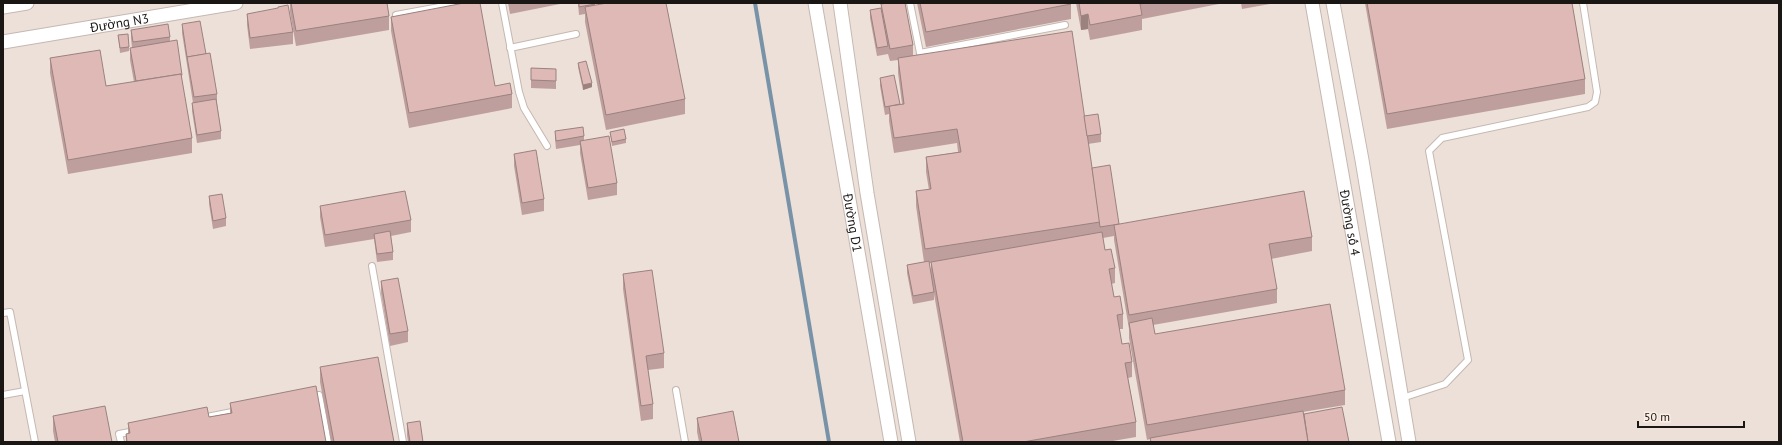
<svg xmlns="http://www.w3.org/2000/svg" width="1782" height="445" viewBox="0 0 1782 445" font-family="'PT Sans',sans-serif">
  <rect width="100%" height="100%" fill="#ede0d8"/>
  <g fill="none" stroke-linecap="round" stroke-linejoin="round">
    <path stroke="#7893a7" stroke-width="4" d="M755 3 829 442"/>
    <defs>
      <g id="lane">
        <path d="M502 3 519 92 524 108 547 146"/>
        <path d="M910 3 920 53 1065 25"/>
        <path d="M396 15 461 3"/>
        <path d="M510 48 576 34"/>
        <path d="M372 266 403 442"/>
        <path d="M3 313 10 312 35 442"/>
        <path d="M676 390 685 442"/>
        <path d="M3 395 25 391"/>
        <path d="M311 397 319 395 328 442"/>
        <path d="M1402 398 1445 384 1468 360 1429 151 1442 138 1588 107 1595 102 1597 92 1583 3"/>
        <path d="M202 418 237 411"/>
        <path d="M121 442 119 434 135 431"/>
      </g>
      <g id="street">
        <path id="s1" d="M815 3 891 442"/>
        <path d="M840 3 867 193 909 442"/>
        <path id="s2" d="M1312 3 1389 442"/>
        <path d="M1333 3 1362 160 1409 442"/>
        <path d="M3 7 27 3"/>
        <path id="s3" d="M3 42 236 3"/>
      </g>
    </defs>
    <use href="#lane" stroke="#c5b8b1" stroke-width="8"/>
    <use href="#street" stroke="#c5b8b1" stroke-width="15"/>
    <use href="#lane" stroke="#fff" stroke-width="6"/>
    <use href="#street" stroke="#fff" stroke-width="13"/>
  </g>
  <g fill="#bf9f9d" fill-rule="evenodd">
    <path d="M290 3H387L389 16V30L296 46 290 12Z"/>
    <path d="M508 3H565L510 14Z"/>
    <path d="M578 3H595V5L685 99V114L606 130 585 22V14L579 15Z"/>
    <path d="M917 3H1071V19L926 47Z"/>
    <path d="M1076 3H1224L1142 19V30L1090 40 1088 29 1081 30Z"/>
    <path d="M1241 3H1270V4L1242 9Z"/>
    <path d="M1365 3H1572L1585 79V94L1387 129Z"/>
    <path d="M881 4 913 45V55L1084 116 1101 134V142L1088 144 1092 168 1119 224 1312 237V251L1271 259 1277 289V303L1153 325 1155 334 1345 390V405L1303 412 1304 414 1349 442H1150V439L1147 440 1129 338V329L1114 240V236L1103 238 1105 250 1115 268V283L1111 284 1114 297 1123 314V329H1119L1122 344 1132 362V377L1128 378 1136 422V437L1107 442H960L934 294V300L913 304 907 273V265L924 262 916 206V191L929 190 926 172V157L958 152 957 143 894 153 889 121V114L885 115 880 86V78L900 105 902 104 898 73V60L890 61 888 54 877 56 870 18V10L881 8ZM929 263H931V276Z"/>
    <path d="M247 14 293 32V44L250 49 247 25Z"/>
    <path d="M391 17 495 86 512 94V108L409 128 391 31Z"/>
    <path d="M182 24 206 54 217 94V103L221 131V139L197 143 192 111V103H193L182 33Z"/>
    <path d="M131 30 170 37V42L182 75V82L192 138V153L68 174 50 73V58L106 86 134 82 130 60V48H132L131 38Z"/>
    <path d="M118 35 129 47V51L120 53Z"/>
    <path d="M578 63 592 87 583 90 578 67Z"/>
    <path d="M531 68 556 69V89L531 88Z"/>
    <path d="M555 131 584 136V141L617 183V195L588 200 580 153V145L556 149 555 139Z"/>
    <path d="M610 132 626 139V143L612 146Z"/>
    <path d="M514 154 544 199V211L522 215 514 166Z"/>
    <path d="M209 196 226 218V226L213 229 209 204Z"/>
    <path d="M320 206 411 220V232L391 236 393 252V260L377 262 374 239 325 247 320 217Z"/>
    <path d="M623 274 664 353V368L648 370 653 404V419L641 421 623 289Z"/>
    <path d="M381 281 408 331V342L390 346 381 293Z"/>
    <path d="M320 367 394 442H331L320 382Z"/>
    <path d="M230 403 326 442H126V434H128V423L209 417 230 413Z"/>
    <path d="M53 416 112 442H55L53 431Z"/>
    <path d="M697 418 739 442H699L697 432Z"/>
    <path d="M407 423 423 442H408L407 435Z"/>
  </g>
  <g fill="#9b827f">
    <path d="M1088 14V29L1081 30V16Z"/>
    <path d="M592 83V87L583 90V85Z"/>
  </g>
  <g fill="#deb9b6" stroke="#9b827f">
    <path d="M291 3H387L389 16 296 31Z"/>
    <path d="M464 3H480L495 86 510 83 512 94 409 113 391 17Z"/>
    <path d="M579 3H595V4L579 7Z"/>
    <path d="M607 3H666L685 99 606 115 585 7Z"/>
    <path d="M887 3H905L913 45 890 49 881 4Z"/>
    <path d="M920 3H1071V4L926 32Z"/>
    <path d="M1079 3H1147L1140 4 1142 15 1090 25 1088 14 1081 16Z"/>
    <path d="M1367 3H1572L1585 79 1387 114Z"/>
    <path d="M288 5 293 32 250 38 247 14 278 8V7Z"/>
    <path d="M881 8 888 46 877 48 870 10Z"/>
    <path d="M200 21 206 54 187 57 182 24Z"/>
    <path d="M168 24 170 37 133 42 131 30Z"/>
    <path d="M1072 31 1100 222 925 249 916 191 931 189 926 157 961 152 957 129 894 138 889 106 904 104 898 58Z"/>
    <path d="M128 34 129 47 120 48 118 35Z"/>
    <path d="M177 40 182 75H181V74L136 81 130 48Z"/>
    <path d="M100 50 106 86 181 74 192 138 68 160 50 58Z"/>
    <path d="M210 53 217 94 194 97 187 57Z"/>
    <path d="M586 61 592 83 583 85 578 63Z"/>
    <path d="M531 68 556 69V81L531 80Z"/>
    <path d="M894 75 900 104 885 107 880 78Z"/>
    <path d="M216 99 221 131 197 135 192 103Z"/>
    <path d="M1098 114 1101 134 1087 136 1084 116Z"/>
    <path d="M583 127 584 136 556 141 555 131Z"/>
    <path d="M624 129 626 139 612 142 610 132Z"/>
    <path d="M609 136 617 183 588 188 580 141Z"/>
    <path d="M536 150 544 199 522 203 514 154Z"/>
    <path d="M1110 165 1119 224 1100 227 1092 168Z"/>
    <path d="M405 191 411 220 325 235 320 206Z"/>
    <path d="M1304 191 1312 237 1269 244 1277 289 1129 315 1114 225Z"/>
    <path d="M222 194 226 218 213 221 209 196Z"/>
    <path d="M390 231 393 252 377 254 374 234Z"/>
    <path d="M1102 232 1105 250 1111 249 1115 268 1109 269 1114 297 1120 296 1123 314 1117 315 1122 344 1129 343 1132 362 1125 363 1136 422 1023 442H963L931 262Z"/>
    <path d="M929 261 934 292 913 296 907 265Z"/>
    <path d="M652 270 664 353 646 356 653 404 641 406 623 274Z"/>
    <path d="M398 278 408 331 390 334 381 281Z"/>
    <path d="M1330 304 1345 390 1147 425 1129 323 1152 318 1155 334Z"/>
    <path d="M378 357 394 442H334L320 367Z"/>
    <path d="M316 386 326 442H127L126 434 130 433 128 423 207 407 209 417 232 413 230 403Z"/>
    <path d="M105 406 112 442H58L53 416Z"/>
    <path d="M1342 407 1349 442H1308L1304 414Z"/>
    <path d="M733 411 739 442H702L697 418Z"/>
    <path d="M1303 411 1308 442H1151L1150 438Z"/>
    <path d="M420 421 423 442H410L407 423Z"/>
  </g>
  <g text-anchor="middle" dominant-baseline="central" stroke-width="3.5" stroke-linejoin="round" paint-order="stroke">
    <g font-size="13" fill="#1a1613" stroke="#fbeee6">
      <text stroke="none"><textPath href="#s3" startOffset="118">Đường N3</textPath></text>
      <text stroke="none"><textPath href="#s2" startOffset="223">Đường số 4</textPath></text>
      <text stroke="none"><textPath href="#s1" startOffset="223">Đường D1</textPath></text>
    </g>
  </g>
  <rect width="1782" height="445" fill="none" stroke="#1a1613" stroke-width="8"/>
  <path d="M1638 421v6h106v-6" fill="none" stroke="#1a1613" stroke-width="2"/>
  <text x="1644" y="421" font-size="12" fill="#1a1613" stroke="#fbeee6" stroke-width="3" paint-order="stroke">50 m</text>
</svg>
